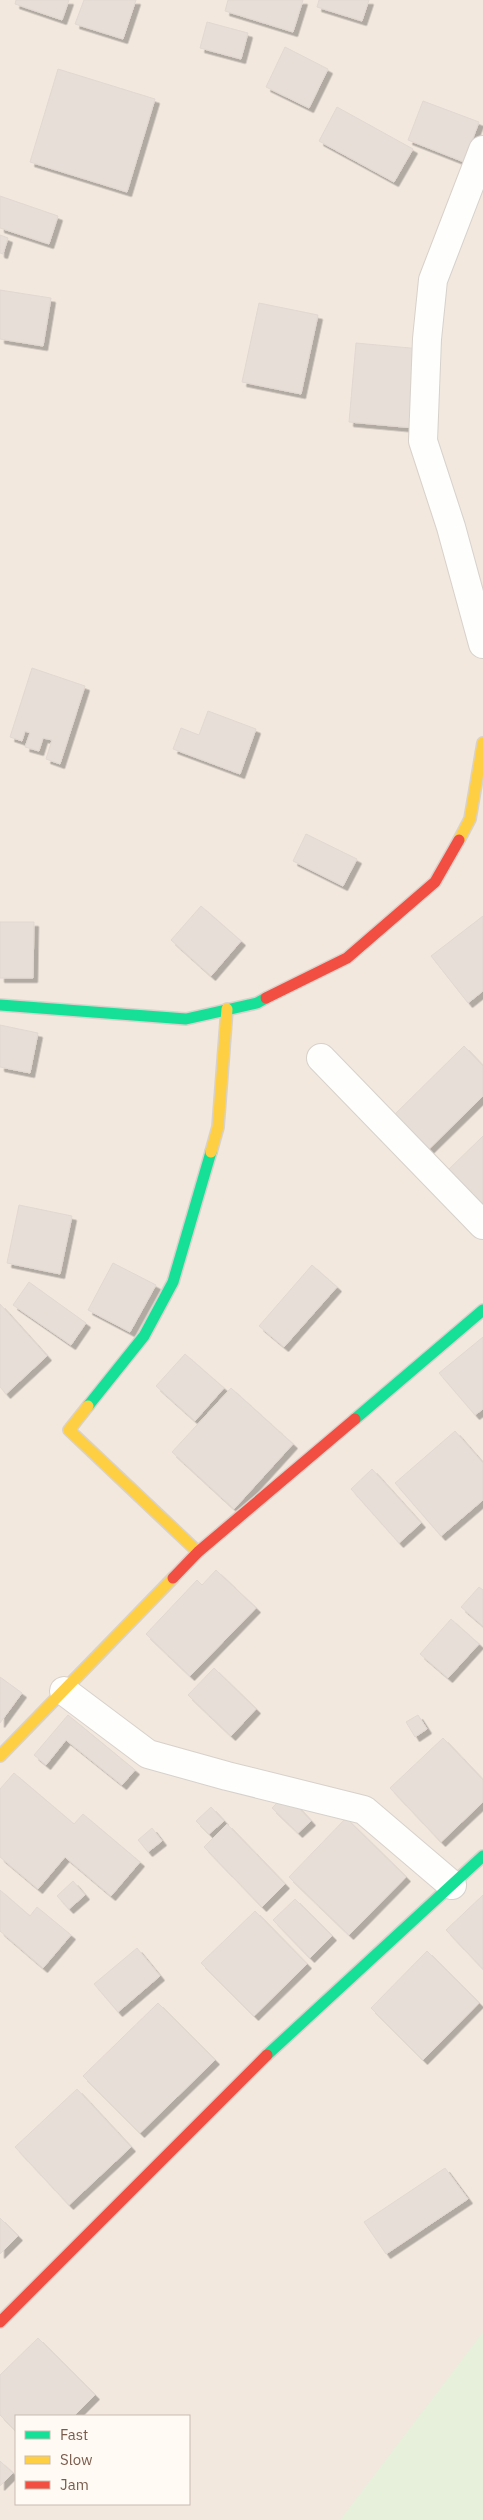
<svg xmlns="http://www.w3.org/2000/svg" width="483" height="2520" viewBox="0 0 483 2520" font-family="'IBM Plex Sans',sans-serif">
  <defs>
    <filter id="shadow"><feDropShadow dx="4.5" dy="4.5" stdDeviation="0" flood-color="#0004"/></filter>
  </defs>
  <rect width="100%" height="100%" fill="#f9f5f0"/>
  <path fill="#f2e8de" fill-rule="evenodd" d="M0 0H483V2520H0ZM16 2416H189V2504H16Z"/>
  <path fill="#e7f0db" d="M483 2332V2520H340Z"/>
  <g fill="#e6ded7" stroke="#e2d8d2" filter="url(#shadow)">
    <path d="M16 0H69L62 20 15 4Z"/>
    <path d="M84 0H136L123 39 75 24Z"/>
    <path d="M228 0H303L293 32 225 11Z"/>
    <path d="M319 0H369L362 21 317 7Z"/>
    <path d="M207 22 248 33 241 59 200 48Z"/>
    <path d="M285 47 328 69 309 108 266 87Z"/>
    <path d="M58 69 155 99 127 192 30 162Z"/>
    <path d="M423 101 479 122 464 162 408 140Z"/>
    <path d="M337 107 413 149 394 182 319 141Z"/>
    <path d="M0 196 58 216 49 244 0 228Z"/>
    <path d="M0 235 8 238 3 254 0 253Z"/>
    <path d="M0 290 51 298 43 346 0 339Z"/>
    <path d="M259 303 318 315 301 394 242 382Z"/>
    <path d="M356 343 421 349 414 428 349 422Z"/>
    <path d="M32 668 85 686 60 764 46 759 52 740 43 738 39 751 25 747 30 733 25 731 22 741 10 737Z"/>
    <path d="M208 711 256 729 240 774 173 749 181 728 199 735Z"/>
    <path d="M306 834 357 859 343 886 293 861Z"/>
    <path d="M201 906 241 941 211 976 171 940Z"/>
    <path d="M483 916V991L468 1003 431 956Z"/>
    <path d="M0 922H34L33 978H0Z"/>
    <path d="M0 1025 38 1033 30 1073 0 1067Z"/>
    <path d="M464 1046 483 1066V1096L425 1153 390 1119Z"/>
    <path d="M483 1136V1208L447 1171Z"/>
    <path d="M19 1205 72 1216 60 1274 7 1263Z"/>
    <path d="M113 1263 156 1285 130 1332 88 1310Z"/>
    <path d="M312 1265 337 1287 284 1347 259 1326Z"/>
    <path d="M29 1282 86 1323 71 1345 13 1305Z"/>
    <path d="M0 1304 47 1356 6 1394 0 1387Z"/>
    <path d="M483 1337V1409L475 1415 439 1373Z"/>
    <path d="M185 1354 224 1388 195 1421 156 1386Z"/>
    <path d="M231 1388 293 1444 234 1509 172 1452Z"/>
    <path d="M455 1431 483 1463V1500L441 1536 395 1483Z"/>
    <path d="M372 1469 421 1523 399 1543 351 1489Z"/>
    <path d="M216 1570 256 1608 190 1676 146 1634 197 1580 202 1585Z"/>
    <path d="M479 1587 483 1590V1626L461 1607Z"/>
    <path d="M451 1619 479 1644 448 1678 420 1654Z"/>
    <path d="M214 1668 256 1709 231 1736 188 1695Z"/>
    <path d="M0 1677 22 1693 0 1723Z"/>
    <path d="M68 1715 135 1770 122 1785 66 1740 46 1765 34 1755Z"/>
    <path d="M418 1715 427 1729 415 1737 406 1722Z"/>
    <path d="M443 1738 483 1780V1802L441 1842 390 1788Z"/>
    <path d="M14 1773 74 1824 83 1814 140 1862 111 1896 65 1857 38 1889 0 1857V1789Z"/>
    <path d="M286 1794 311 1821 298 1833 272 1808Z"/>
    <path d="M211 1807 224 1821 209 1834 196 1821Z"/>
    <path d="M346 1818 406 1877 349 1935 289 1877Z"/>
    <path d="M227 1824 285 1884 262 1907 204 1847Z"/>
    <path d="M152 1828 162 1841 148 1852 138 1840Z"/>
    <path d="M73 1881 85 1895 69 1909 57 1896Z"/>
    <path d="M0 1890 30 1916 37 1907 71 1935 43 1968 0 1931Z"/>
    <path d="M483 1895V1969L446 1930Z"/>
    <path d="M295 1899 332 1936 310 1958 273 1920Z"/>
    <path d="M255 1911 307 1964 254 2016 201 1963Z"/>
    <path d="M137 1948 160 1976 118 2012 94 1984Z"/>
    <path d="M427 1951 479 2003 423 2060 371 2008Z"/>
    <path d="M158 2003 215 2060 140 2133 83 2076Z"/>
    <path d="M77 2089 131 2147 69 2205 15 2147Z"/>
    <path d="M445 2168 468 2199 386 2254 364 2222Z"/>
    <path d="M0 2218 18 2236 0 2254Z"/>
    <path d="M38 2338 95 2395 74 2416H16V2431L0 2415V2375Z"/>
    <path d="M0 2461 13 2473 0 2486Z"/>
  </g>
  <g fill="none" stroke-linecap="round" stroke-linejoin="round">
    <defs>
      <g id="street">
        <path d="M483 150 433 280 427 339 423 441 451 527 483 644"/>
        <path d="M321 1058 483 1225"/>
        <path d="M64 1691 148 1754 227 1776 364 1810 452 1885"/>
      </g>
      <g id="fast">
        <path d="M0 1005 186 1019 257 1003 266 998"/>
        <path d="M88 1406 144 1336 173 1282 211 1152"/>
        <path d="M355 1419 483 1310"/>
        <path d="M267 2055 483 1856"/>
      </g>
      <g id="slow">
        <path d="M459 840 470 819 483 743"/>
        <path d="M211 1152 218 1127 227 1009"/>
        <path d="M88 1406 69 1430 198 1552"/>
        <path d="M0 1756 173 1578"/>
      </g>
      <g id="jam">
        <path d="M266 998 347 958 435 882 459 840"/>
        <path d="M173 1578 198 1552 355 1419"/>
        <path d="M0 2322 267 2055"/>
      </g>
    </defs>
    <use href="#street" stroke="#d7d1cb" stroke-width="30"/>
    <use href="#fast" stroke="#d9d2cb" stroke-width="14"/>
    <use href="#slow" stroke="#d9d2cb" stroke-width="14"/>
    <use href="#jam" stroke="#d9d2cb" stroke-width="14"/>
    <use href="#street" stroke="#fefefd" stroke-width="28"/>
    <use href="#fast" stroke="#16e098" stroke-width="11"/>
    <use href="#slow" stroke="#ffcf43" stroke-width="11"/>
    <use href="#jam" stroke="#f24e42" stroke-width="11"/>
  </g>
  <rect x="15" y="2415" width="175" height="90" fill="#fffaf3" stroke="#cabbb1"/>
  <rect x="25" y="2431" width="25" height="8" fill="#16e098" stroke="#cabbb1"/>
  <text x="60" y="2440" font-size="15" fill="#7a5c4d">Fast</text>
  <rect x="25" y="2456" width="25" height="8" fill="#ffcf43" stroke="#cabbb1"/>
  <text x="60" y="2465" font-size="15" fill="#7a5c4d">Slow</text>
  <rect x="25" y="2481" width="25" height="8" fill="#f24e42" stroke="#cabbb1"/>
  <text x="60" y="2490" font-size="15" fill="#7a5c4d">Jam</text>
</svg>
